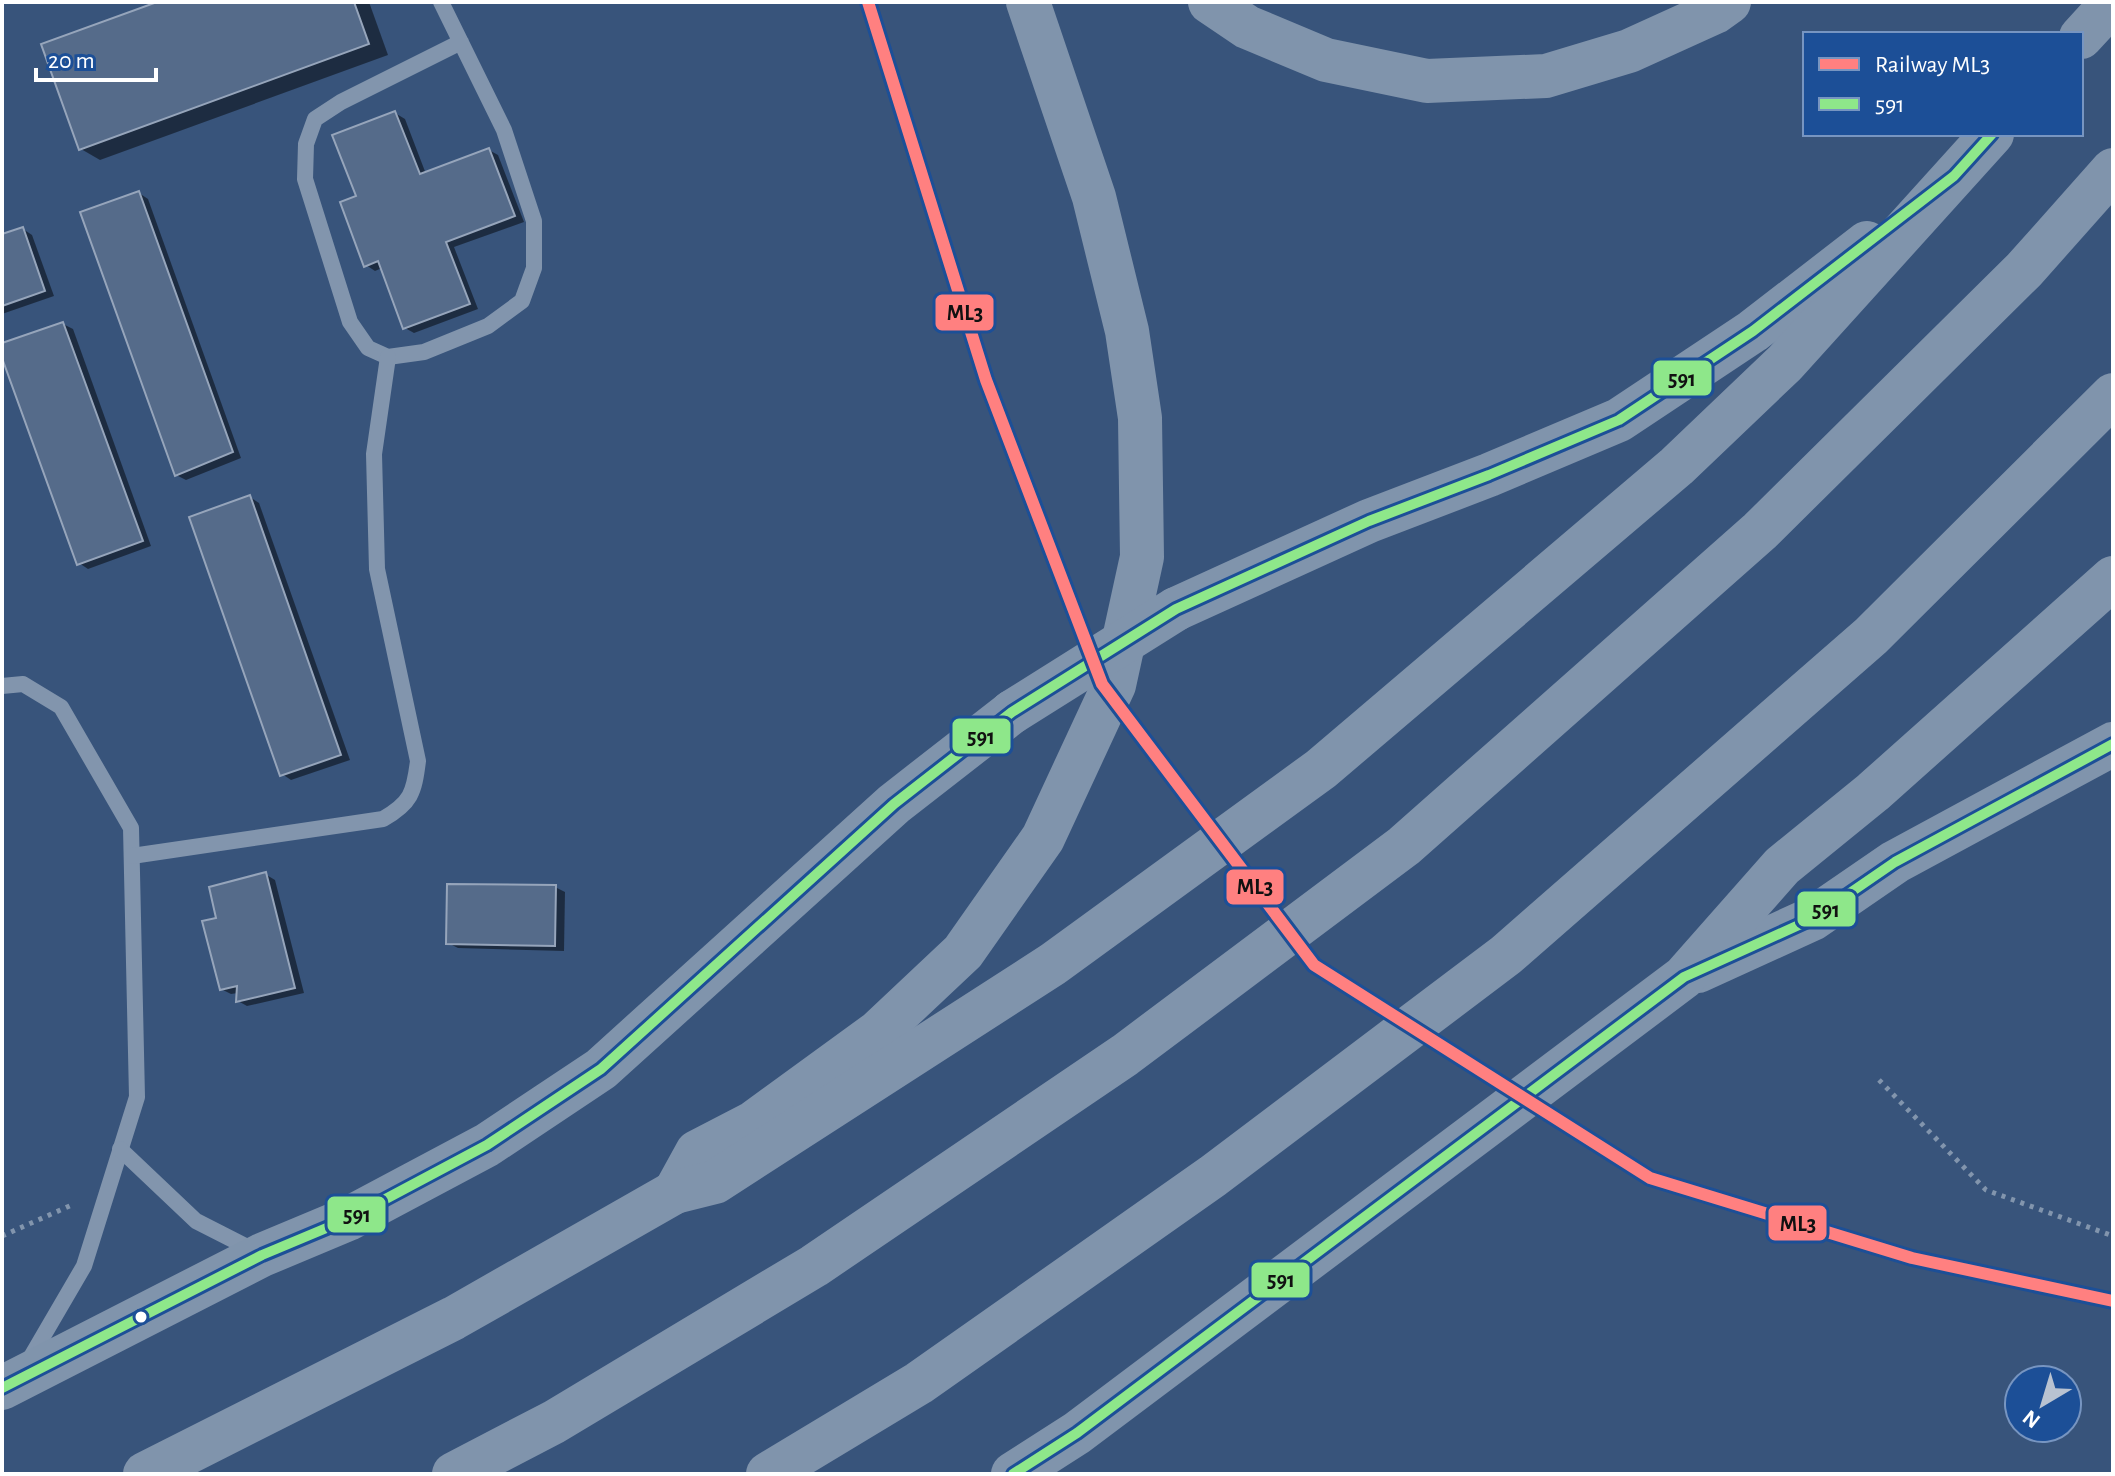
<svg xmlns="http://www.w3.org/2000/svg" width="2115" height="1476" viewBox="0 0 2115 1476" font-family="'Alegreya Sans',sans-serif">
  <rect width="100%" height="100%" fill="#38547b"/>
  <g fill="#0007">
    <path d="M163 2H369L388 55 100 160 81 149Z"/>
    <path d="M395 113 405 119 426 174 489 150 498 155 524 222 454 247 478 309 414 333 405 328 382 268 375 271 366 265 358 197Z"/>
    <path d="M139 193 148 199 241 458 186 480 176 475Z"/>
    <path d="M23 229 32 235 54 296 2 314V236Z"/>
    <path d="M63 324 73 329 151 546 88 569 79 563 2 352V346Z"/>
    <path d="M250 497 259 503 350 760 291 780 282 774Z"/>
    <path d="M265 874 275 880 304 993 247 1006 238 1001V993L231 994 221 989 219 919Z"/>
    <path d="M555 887 565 892 564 951 458 948 448 943Z"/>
  </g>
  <g fill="#556b8a" stroke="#96a5bb" stroke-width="2">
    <path d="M157 2H354L369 44 79 150 41 44Z"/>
    <path d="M395 111 420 174 489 148 515 216 446 242 470 304 403 329 378 261 364 267 340 202 356 196 332 135Z"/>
    <path d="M139 191 233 452 175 476 80 212Z"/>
    <path d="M23 227 45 291 2 306V234Z"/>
    <path d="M63 322 143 541 77 565 2 358V343Z"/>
    <path d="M250 495 341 755 280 776 189 517Z"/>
    <path d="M266 872 295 988 236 1002 237 986 220 990 202 921 216 918 209 887Z"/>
    <path d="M447 884 556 885 555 946 446 944Z"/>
  </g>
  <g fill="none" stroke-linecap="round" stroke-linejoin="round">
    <g stroke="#8295ad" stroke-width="5" stroke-dasharray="4 6" stroke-linecap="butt">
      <path d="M1879 1080 1986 1190 2113 1236"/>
      <path d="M2 1236 74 1204"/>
    </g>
    <g stroke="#8295ad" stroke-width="16">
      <path d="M441 2 504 130 534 221V268L522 301 488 326 424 352 388 357 368 348 350 322 305 179 306 144 315 119 341 102 461 42"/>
      <path d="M2 686 23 684 61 707 131 828 137 1097 84 1266 28 1362"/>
      <path d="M132 856 383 819C411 803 414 793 418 761L377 569 374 454 388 357"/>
      <path d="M120 1149 196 1221 257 1252"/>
    </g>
    <g stroke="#8094ac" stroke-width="44">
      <path d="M1210 2 1247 27 1326 60 1427 81 1546 76 1629 51 1715 12 1729 2"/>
      <path d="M2081 37 2113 2"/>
      <path d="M1176 609 1369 521 1489 475 1619 420 1753 331 1867 243"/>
      <path d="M1698 971 1812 919 1895 862 2113 744"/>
      <path d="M675 1192 697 1152 753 1123 878 1032 963 952 1043 838 1114 685 1142 557 1140 418 1127 331 1094 197 1028 2"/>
      <path d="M2 1388 262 1255 348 1219 487 1145 601 1069 894 804 1012 712"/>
      <path d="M145 1474 454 1318 675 1192 715 1182 1053 964 1321 769 1677 466 1785 363 1992 134"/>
      <path d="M454 1474 554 1422 814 1266 1125 1055 1404 846 1760 531 2024 270 2113 170"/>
      <path d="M768 1474 919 1383 1213 1176 1506 955 1871 636 2113 395"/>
      <path d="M1013 1474 1077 1433 1684 977 1782 866 1873 792 2113 578"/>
    </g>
    <path stroke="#8094ac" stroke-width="44" d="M1012 712 1176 609"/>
    <defs>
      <g id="bus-1">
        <path d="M2 1388 262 1255 348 1219 487 1145 601 1069 894 804 1012 712 1176 609 1369 521 1489 475 1619 420 1753 331 1954 176 1992 134"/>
        <path d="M1013 1474 1077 1433 1684 977 1812 919 1895 862 2113 744"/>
      </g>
    </defs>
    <use href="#bus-1" stroke="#1c4f97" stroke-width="16"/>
    <use href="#bus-1" stroke="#8ee78a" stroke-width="10"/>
    <defs>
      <path id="rail-1" d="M868 2 986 380 1102 684 1314 965 1650 1178 1912 1258 2113 1301"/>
    </defs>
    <use href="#rail-1" stroke="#1c4f97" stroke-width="18"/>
    <use href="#rail-1" stroke="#ff8080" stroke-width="12"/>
  </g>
  <circle fill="#fff" stroke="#1c4f97" stroke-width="3" cx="141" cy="1317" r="7"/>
  <g stroke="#1c4f97" stroke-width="3">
    <rect x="934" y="293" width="61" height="39" rx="8" fill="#ff8080"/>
    <rect x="1652" y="359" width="61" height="38" rx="8" fill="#8ee78a"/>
    <rect x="951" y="717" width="61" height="38" rx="8" fill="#8ee78a"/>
    <rect x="1225" y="868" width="60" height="38" rx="8" fill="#ff8080"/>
    <rect x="1796" y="890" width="61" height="38" rx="8" fill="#8ee78a"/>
    <rect x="326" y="1195" width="61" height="39" rx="8" fill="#8ee78a"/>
    <rect x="1767" y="1204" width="61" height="38" rx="8" fill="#ff8080"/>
    <rect x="1250" y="1261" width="61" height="38" rx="8" fill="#8ee78a"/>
  </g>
  <g font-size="22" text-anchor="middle" font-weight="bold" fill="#111">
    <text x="965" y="320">ML3</text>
    <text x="1682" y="386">591</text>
    <text x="981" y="744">591</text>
    <text x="1255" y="894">ML3</text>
    <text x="1826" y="917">591</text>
    <text x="357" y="1222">591</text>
    <text x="1798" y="1231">ML3</text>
    <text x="1281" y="1287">591</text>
  </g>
  <rect width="2115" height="1476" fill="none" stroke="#ffffff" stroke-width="8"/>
  <rect x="1803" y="32" width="280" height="104" fill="#1c4f97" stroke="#7795c1" stroke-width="2"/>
  <rect x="1819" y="58" width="40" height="12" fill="#ff8080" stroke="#7795c1" stroke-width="2"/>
  <text x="1875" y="72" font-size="24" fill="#ffffff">Railway ML3</text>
  <rect x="1819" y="98" width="40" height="12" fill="#8ee78a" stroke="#7795c1" stroke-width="2"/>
  <text x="1875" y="112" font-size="24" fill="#ffffff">591</text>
  <g transform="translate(2043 1404) rotate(218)"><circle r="38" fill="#1c4f97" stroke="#7795c1" stroke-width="2"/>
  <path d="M0-6L14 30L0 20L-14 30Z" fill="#b9c3d1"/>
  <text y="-12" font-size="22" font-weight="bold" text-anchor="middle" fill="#ffffff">N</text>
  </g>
  <path d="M36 68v12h120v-12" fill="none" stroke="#ffffff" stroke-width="4"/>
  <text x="48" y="68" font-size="24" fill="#ffffff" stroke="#1c4f97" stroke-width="6" paint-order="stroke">20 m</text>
</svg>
